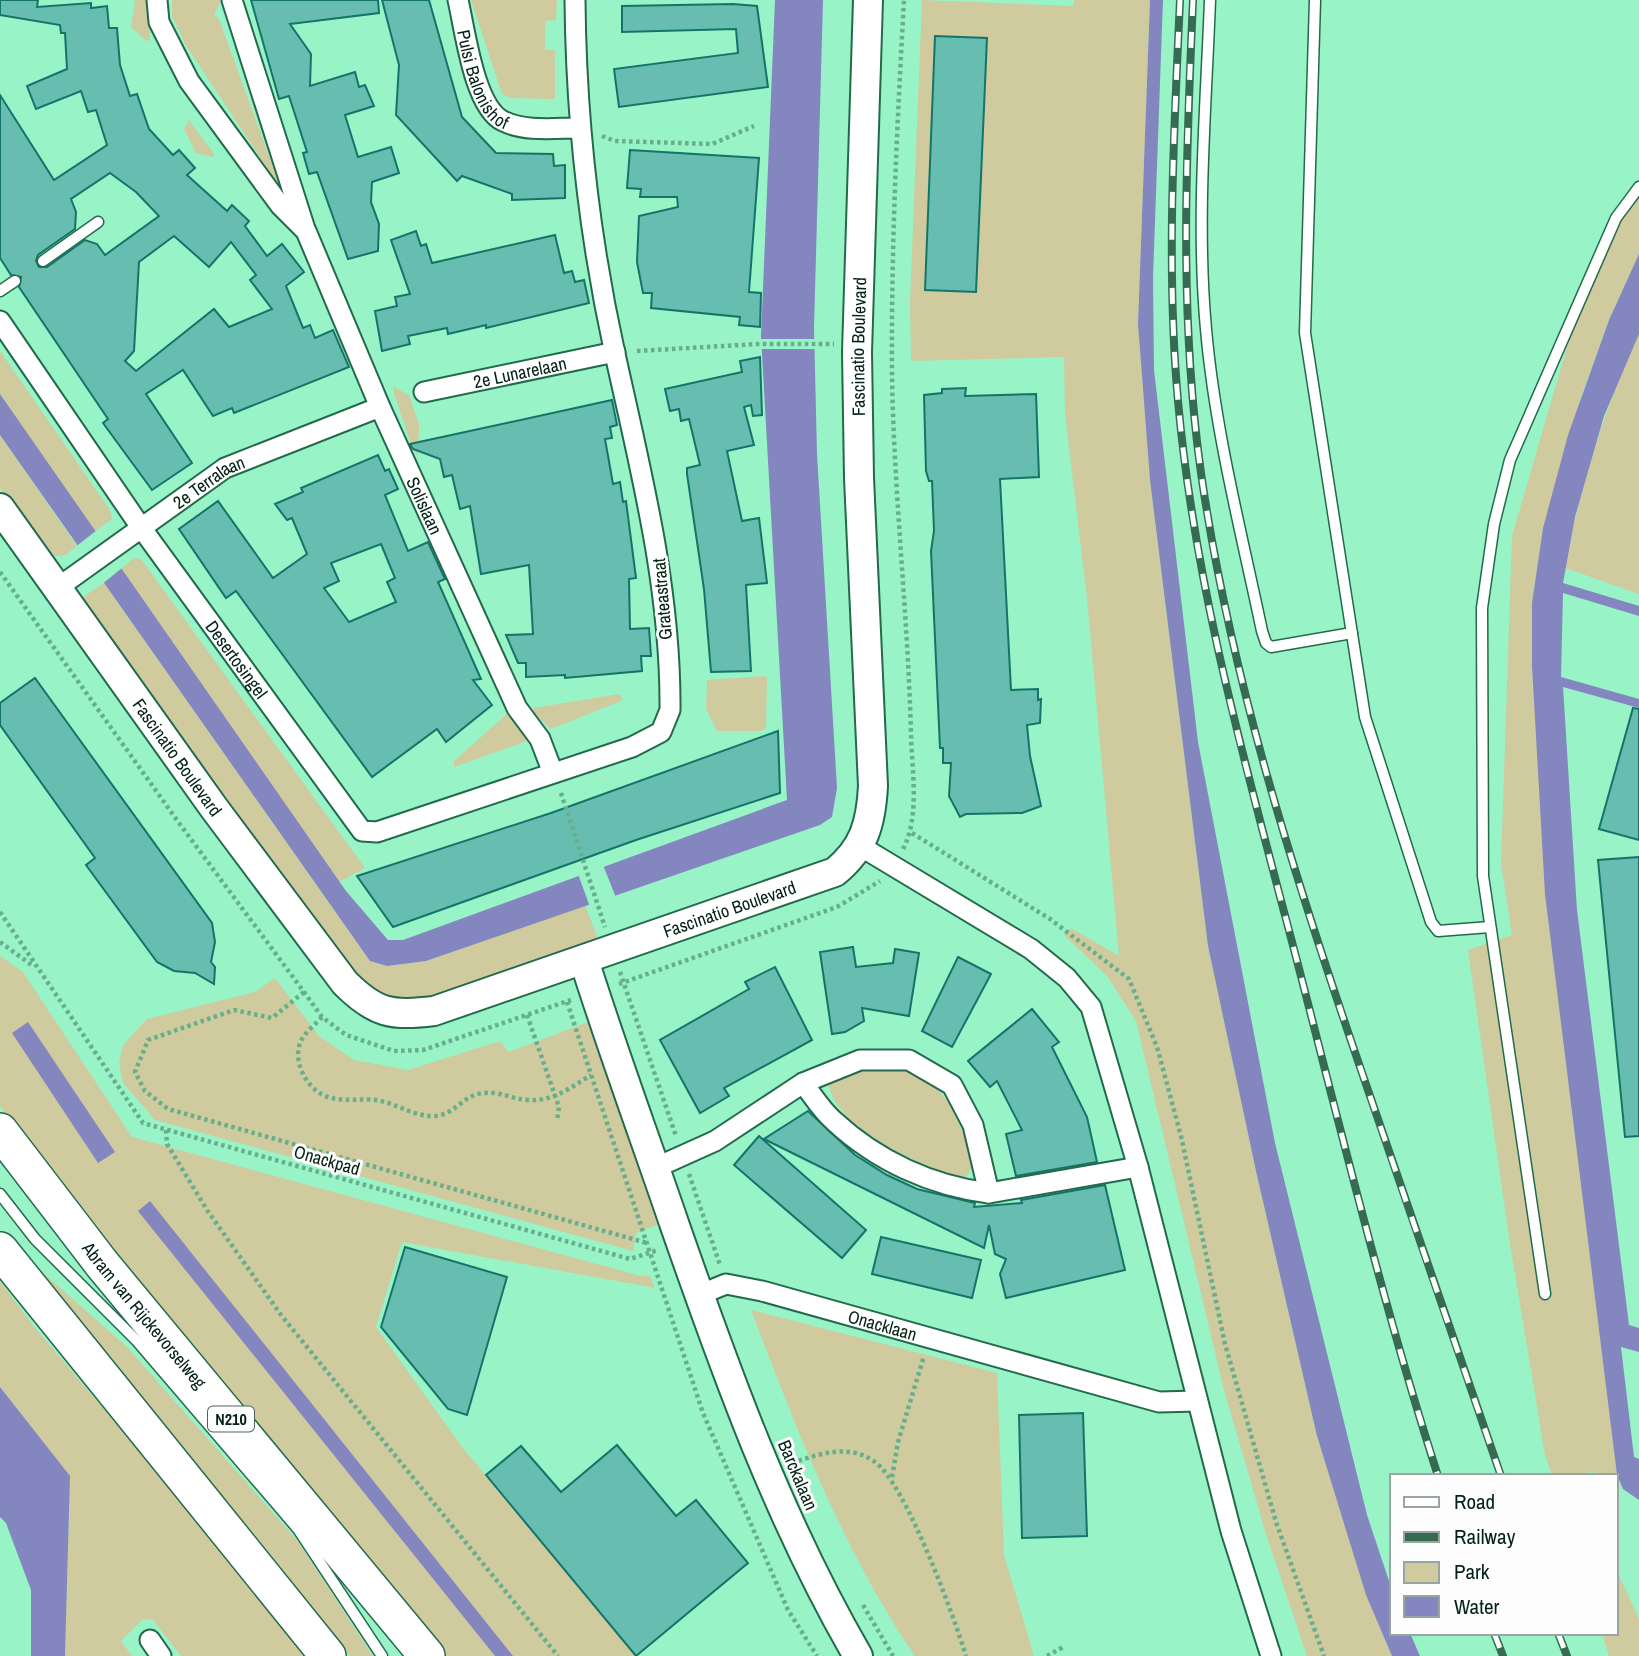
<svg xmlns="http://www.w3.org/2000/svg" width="1639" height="1656" viewBox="0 0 1639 1656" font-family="'Archivo Narrow',sans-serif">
  <rect width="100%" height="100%" fill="#98f3c7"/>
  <g fill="#d0cb9f">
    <path d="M135 0H149L150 40 146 41 131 27Z"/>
    <path d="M172 0H221L214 15 219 19 281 189 185 44 172 16Z"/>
    <path d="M471 0H557L556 20 545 21V50H555V99L511 98 502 94Z"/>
    <path d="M922 0 1073 6 1074 0H1150L1138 324 1150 480 1208 946 1256 1171 1317 1436 1366 1594 1392 1656H1307L1265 1531 1224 1390 1136 1021 1107 976 1064 935 1071 928 1119 956 1087 598 1065 414 1064 357 911 361 910 301Z"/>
    <path d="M189 120 214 154V157L196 153 184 129Z"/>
    <path d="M1639 191V254L1609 320 1582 394 1543 528 1532 603V666L1565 1046 1617 1475 1589 1472V1476H1552L1545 1455 1510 1244 1468 950 1512 935 1501 863 1512 536 1590 268Z"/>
    <path d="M1639 334V594L1565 568C1580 486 1604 409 1639 334Z"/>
    <path d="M0 351 110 510 112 519 94 532 0 394Z"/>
    <path d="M394 387 409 395 419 424 418 456 413 450 393 390Z"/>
    <path d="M0 435 77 546 65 555 50 557 44 552 0 488Z"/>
    <path d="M134 558 141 559 365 868 339 882 120 570Z"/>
    <path d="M104 583 370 961 387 966 426 961 585 905 600 944 418 1004 369 997 82 605 83 597Z"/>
    <path d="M763 676 767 678 766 728 761 731H717L706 709 707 680Z"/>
    <path d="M619 694 623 700 551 729 532 712 534 708Z"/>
    <path d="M508 713 527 741 454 767V761Z"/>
    <path d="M0 956 23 972 132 1137 641 1276H650L655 1288 402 1242 376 1327 462 1447 639 1656H444L35 1158 0 1106Z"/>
    <path d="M275 978 319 1036 354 1060 408 1070 500 1041 509 1052 593 1020 662 1223 636 1233 633 1251 155 1120 123 1083 119 1063 123 1045 147 1019 255 992Z"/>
    <path d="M897 1066C950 1086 960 1116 972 1167L966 1177C930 1173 833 1126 829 1085L840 1074Z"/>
    <path d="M23 1255 127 1347 297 1540 373 1656H350L78 1333Z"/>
    <path d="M0 1281 32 1324 312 1656H181L153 1620 143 1619 121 1641 132 1656H65L70 1477 0 1387Z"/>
    <path d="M751 1310 997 1373 1004 1555 1034 1656H915C842 1549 797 1430 751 1310Z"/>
    <path d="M1616 1569 1639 1619V1656H1609L1602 1633H1616Z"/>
  </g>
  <g fill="#8486c0">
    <path d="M775 0H823L814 328 817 454 837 788 832 817 820 825 426 961 387 966 370 961 0 435V394L346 891 388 940H403L787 800 761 336Z"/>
    <path d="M1150 0H1163L1153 277 1154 370 1198 742 1275 1143 1367 1515 1392 1590V1633H1410L1420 1656H1392L1366 1595 1317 1436 1256 1171 1208 946 1150 480 1138 324Z"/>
    <path d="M1639 254V334L1604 416 1575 517 1563 583 1639 606V616L1563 593 1561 677 1639 699V708L1563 687 1577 910 1629 1325 1639 1328V1352L1621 1347 1634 1457 1639 1459V1500L1623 1489 1617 1475 1545 894 1532 666V603L1543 528 1568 435 1609 320Z"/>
    <path d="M28 1022 115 1152 98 1163 12 1033Z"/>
    <path d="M150 1201 513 1656H495L138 1211Z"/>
    <path d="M0 1387 70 1476 65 1656H31V1590L6 1523 0 1517Z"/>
  </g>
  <g fill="#98f3c7">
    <path d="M758 339H817L818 349H758Z"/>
    <path d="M97 530 122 568 101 585 74 548Z"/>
    <path d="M603 865 617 900 590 907 578 874Z"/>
  </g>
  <g fill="#67bdaf" stroke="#137569" stroke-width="2" fill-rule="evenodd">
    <path d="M0 0H38L37 7 91 3V8L107 6 109 28H117L120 65 130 96 137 94 149 129 173 155 179 150 195 168 187 175 227 211 232 205 249 221 245 226 267 256 282 244 304 272 286 286 303 328 310 325 315 338 333 330 349 367 234 413 232 408 213 416 183 370 146 394 192 463 152 490 103 423 108 419 19 287 21 277 11 275 0 258V95L54 180 107 145 96 110 88 112 81 91 36 109 27 86 67 69 65 33H61L60 25 0 15ZM110 173 136 192 159 216 105 255 97 244 85 240 47 267H39L36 261 38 255 75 229 76 212 71 199ZM174 236 209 267 231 242 256 275 250 280 272 309 229 327 214 309 136 371 125 361 134 351 139 262Z"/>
    <path d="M251 0H378L379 13 290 24 311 54 310 86 355 72 359 87 365 85 374 106 345 115 358 157 391 147 399 173 372 182 371 202 379 224 378 251 348 259 317 172 309 174 303 153 307 152 289 96 279 99Z"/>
    <path d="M382 0H429L462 117 496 153 553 154 554 166 565 165V198L512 200V194L462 176 457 181 396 115 399 65Z"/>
    <path d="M733 4 757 6 768 87 619 107 614 69 738 53 736 29 622 32V6Z"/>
    <path d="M935 36 987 38 976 292 925 290Z"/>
    <path d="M630 150 759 158 749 292 761 293 760 327 739 325 740 317 651 308 652 293H643L637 262 639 216 678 207 677 197H640L641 189 627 188Z"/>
    <path d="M416 231 421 246 426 244 432 263 555 235 564 273 572 271 575 282 584 280 589 303 486 328V325L448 334 447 328 408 336 410 344 382 351 375 311 397 306 395 297 410 294 391 240Z"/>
    <path d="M760 357 762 415 753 416 751 405 744 407 754 445 727 451 742 521 759 518 767 583 746 585 751 671 711 672 704 589 687 474V468L700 465 689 419 681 421 679 409 670 411 665 389 742 372 740 361Z"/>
    <path d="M966 388 965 396 1036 394 1039 477 1000 479 1011 690 1038 689V700L1041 699 1040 723 1027 725 1030 756 1041 806 1022 813 966 814 960 817 949 796 951 763H943V748H940L931 551 934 531 932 481H929L926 471 924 395 942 393V389Z"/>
    <path d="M612 400 617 425 610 427 612 438 605 439 613 484 620 482 623 502 626 501 636 578 629 579 630 629 649 628 651 656H641L642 671 565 678V675L526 677V663H518L506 635 533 634 529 565 481 574 470 506 460 509 452 475 444 477 440 459 413 449 410 444Z"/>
    <path d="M378 455 385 471 389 469 398 489 385 495 408 551 428 542 445 579 438 582 481 679 473 680 492 705 446 742 437 729 372 777 236 591 226 598 179 529 218 501 273 578 307 554 292 518 287 520 275 504 303 492 301 488ZM381 544 395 578 387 582 396 602 349 622 324 588 339 581 331 563Z"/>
    <path d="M35 678 212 923 215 942 211 962 215 967 214 984 195 973 174 971 157 962 86 865 95 858 0 725V703Z"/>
    <path d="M1633 708 1639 709V840L1599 829Z"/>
    <path d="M778 731 780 793 636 840 393 927 357 876 551 813Z"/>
    <path d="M1639 857V1136L1625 1137 1598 860Z"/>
    <path d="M853 947 856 967 893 963 895 949 919 953 909 1016 862 1008 864 1021 845 1032 832 1034 820 952Z"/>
    <path d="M958 957 991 974 952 1047 922 1031Z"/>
    <path d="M775 967 812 1040 724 1088 729 1096 700 1113 660 1040 749 989 745 982Z"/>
    <path d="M1032 1009 1059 1042 1052 1047 1087 1117 1097 1162 1016 1176 1006 1134 1022 1130 997 1081 990 1087 968 1061Z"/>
    <path d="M808 1111 855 1155 887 1175 917 1189 975 1203 974 1207 1022 1203 1021 1200 1105 1185 1125 1270 1006 1298 1000 1274 1006 1259 995 1254 989 1225 984 1248 764 1139Z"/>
    <path d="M759 1136 866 1230 842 1258 734 1165Z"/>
    <path d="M881 1237 981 1260 972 1298 872 1274Z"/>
    <path d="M405 1247 507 1277 467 1415 448 1409 381 1327Z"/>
    <path d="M1083 1413 1087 1536 1022 1538 1019 1415Z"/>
    <path d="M617 1445 676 1516 696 1500 748 1563 636 1656 486 1475 521 1446 561 1492Z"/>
  </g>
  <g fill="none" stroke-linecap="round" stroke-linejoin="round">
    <defs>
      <g id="lane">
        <path d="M1210 0C1206 109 1196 220 1206 329 1215 431 1241 531 1262 631L1266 643 1271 647 1352 633"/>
        <path d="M1315 0 1305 333 1365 717 1431 922 1438 931 1490 927"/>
        <path d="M43 261 98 222"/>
        <path d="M0 291 15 281"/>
        <path d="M0 1194 35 1239 137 1341 298 1529 382 1656"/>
        <path d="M1545 1294 1483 876 1482 608 1494 524 1510 460 1616 218 1639 187"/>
      </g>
      <g id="street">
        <path id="s1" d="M157 0 159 22 189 81 280 205 306 231 380 407 517 708 540 739 553 773"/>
        <path d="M232 0 304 226"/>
        <path id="s2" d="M458 0C465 30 474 107 503 121 525 132 555 128 579 128"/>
        <path id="s3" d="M0 321 140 526 362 831 377 832 632 747 661 732 670 710C671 588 641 472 615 354 589 236 576 120 575 0"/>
        <path id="s4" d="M424 392 615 352"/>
        <path id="s5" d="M56 589 225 468 380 407"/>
        <path d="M860 846 1031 949 1067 978 1091 1007 1138 1167 1231 1531 1271 1656"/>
        <path d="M803 1083C813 1096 822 1111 834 1121 877 1161 932 1186 989 1193"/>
        <path d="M655 1168 715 1141 803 1083 860 1060H909L952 1085 973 1125 989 1193 1138 1167"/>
        <path id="s6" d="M699 1295 726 1284 762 1291 1159 1402 1197 1401"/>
        <path d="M150 1640 161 1656"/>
      </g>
      <g id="secondary">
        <path id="s7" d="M0 508 214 808 345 983C376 1014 392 1016 434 1011L835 872C864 848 871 824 873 786L859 478 857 352 868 0"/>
        <path d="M584 960C612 1049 645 1138 675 1226 727 1375 779 1520 858 1656"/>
      </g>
      <g id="highway">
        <path id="s8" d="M0 1131 102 1264 427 1656"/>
        <path d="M0 1250 328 1656"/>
      </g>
    </defs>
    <use href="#lane" stroke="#236a4d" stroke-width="13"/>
    <use href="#street" stroke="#236a4d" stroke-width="23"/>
    <use href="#secondary" stroke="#236a4d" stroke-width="32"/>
    <use href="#highway" stroke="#236a4d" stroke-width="38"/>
    <g stroke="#67ae8c" stroke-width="4.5" stroke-dasharray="3.5 3.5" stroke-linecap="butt">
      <path d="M602 136 615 141 712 144 754 126"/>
      <path d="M637 351 758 344H834"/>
      <path d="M0 572 179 823 304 992 322 1017 346 1035 394 1051 423 1050 571 1000"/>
      <path d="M561 793 605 927"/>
      <path d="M912 833 1050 919 1129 979 1157 1047 1181 1136 1225 1344 1276 1522 1324 1656"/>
      <path d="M903 849C920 817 912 771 911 735 908 615 894 495 892 376 891 250 897 125 904 0"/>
      <path d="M0 912 143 1123 630 1259 658 1250"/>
      <path d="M0 942 33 966"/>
      <path d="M620 972 676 1136"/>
      <path d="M619 984 837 907 880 881"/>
      <path d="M304 992 272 1018 234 1010 148 1040 135 1072 145 1091 168 1109 647 1243"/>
      <path d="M567 1002 703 1413 788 1610 817 1656"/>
      <path d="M527 1015 559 1107 557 1121"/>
      <path d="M322 1017C316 1024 305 1032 301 1041 292 1059 305 1086 323 1095 339 1103 359 1098 376 1100 396 1103 412 1116 433 1116 452 1116 460 1100 475 1095 495 1088 509 1099 528 1100 552 1102 572 1087 591 1075"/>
      <path d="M166 1130 167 1144 207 1210 281 1315 558 1656"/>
      <path d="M689 1174 720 1265"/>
      <path d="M792 1463C819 1454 849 1443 875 1462 905 1483 954 1616 966 1656"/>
      <path d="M892 1477 898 1442 924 1356"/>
      <path d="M863 1605 893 1656"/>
      <path d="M1047 1656 1065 1646"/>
    </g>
    <use href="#lane" stroke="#fff" stroke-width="10"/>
    <use href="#street" stroke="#fff" stroke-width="19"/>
    <use href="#secondary" stroke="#fff" stroke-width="28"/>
    <use href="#highway" stroke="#fff" stroke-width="35"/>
    <defs>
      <g id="rail">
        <path d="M1180 0C1174 133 1166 268 1178 401 1195 591 1248 774 1296 957 1341 1130 1383 1305 1438 1476"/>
        <path d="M1193 0C1186 158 1179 316 1201 473 1230 675 1293 872 1359 1064 1406 1201 1453 1338 1501 1476"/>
        <path d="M1494 1633 1503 1656"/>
        <path d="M1558 1633 1567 1656"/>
      </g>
    </defs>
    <use href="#rail" stroke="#376a53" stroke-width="8"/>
    <use href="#rail" stroke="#fdfdfd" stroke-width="5" stroke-dasharray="16" stroke-linecap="butt"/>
  </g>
  <g text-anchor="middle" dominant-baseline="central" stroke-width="6" stroke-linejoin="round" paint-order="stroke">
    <rect fill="#fdfdfd" stroke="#4f635b" stroke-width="2" x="208" y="1406.5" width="46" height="25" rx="5"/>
    <g font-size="16" font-weight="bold" fill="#042115">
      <text x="231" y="1419">N210</text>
    </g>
    <g font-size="18" fill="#042115" stroke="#fdfdfd">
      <text stroke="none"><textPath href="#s2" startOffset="84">Pulsi Balonishof</textPath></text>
      <text stroke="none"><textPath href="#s7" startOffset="1647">Fascinatio Boulevard</textPath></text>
      <text stroke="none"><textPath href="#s4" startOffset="98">2e Lunarelaan</textPath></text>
      <text stroke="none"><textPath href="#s5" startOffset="187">2e Terralaan</textPath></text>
      <text stroke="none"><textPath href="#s1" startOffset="578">Solislaan</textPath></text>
      <text transform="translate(662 599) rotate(-95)">Grateastraat</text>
      <text stroke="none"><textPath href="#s3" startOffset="413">Desertosingel</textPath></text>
      <text stroke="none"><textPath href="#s7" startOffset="306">Fascinatio Boulevard</textPath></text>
      <text stroke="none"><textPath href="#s7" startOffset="998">Fascinatio Boulevard</textPath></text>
      <text transform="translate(327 1160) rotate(16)">Onackpad</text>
      <text stroke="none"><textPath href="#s8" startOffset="234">Abram van Rijckevorselweg</textPath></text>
      <text stroke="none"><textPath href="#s6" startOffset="191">Onacklaan</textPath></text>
      <text transform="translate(798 1475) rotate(67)">Barckalaan</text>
    </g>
  </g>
  <rect x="1390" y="1474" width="228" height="161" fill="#fdfdfd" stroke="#99a5a0" stroke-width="2"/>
  <rect x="1404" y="1497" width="35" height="10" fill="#ffffff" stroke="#99a5a0" stroke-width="2"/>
  <text x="1454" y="1509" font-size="21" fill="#042115">Road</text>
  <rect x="1404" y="1532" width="35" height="10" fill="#376a53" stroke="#99a5a0" stroke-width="2"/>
  <text x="1454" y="1544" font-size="21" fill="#042115">Railway</text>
  <rect x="1404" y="1562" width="35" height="21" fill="#d0cb9f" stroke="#99a5a0" stroke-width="2"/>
  <text x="1454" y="1579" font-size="21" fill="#042115">Park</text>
  <rect x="1404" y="1596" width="35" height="21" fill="#8486c0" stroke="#99a5a0" stroke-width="2"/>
  <text x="1454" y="1614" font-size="21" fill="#042115">Water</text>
</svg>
